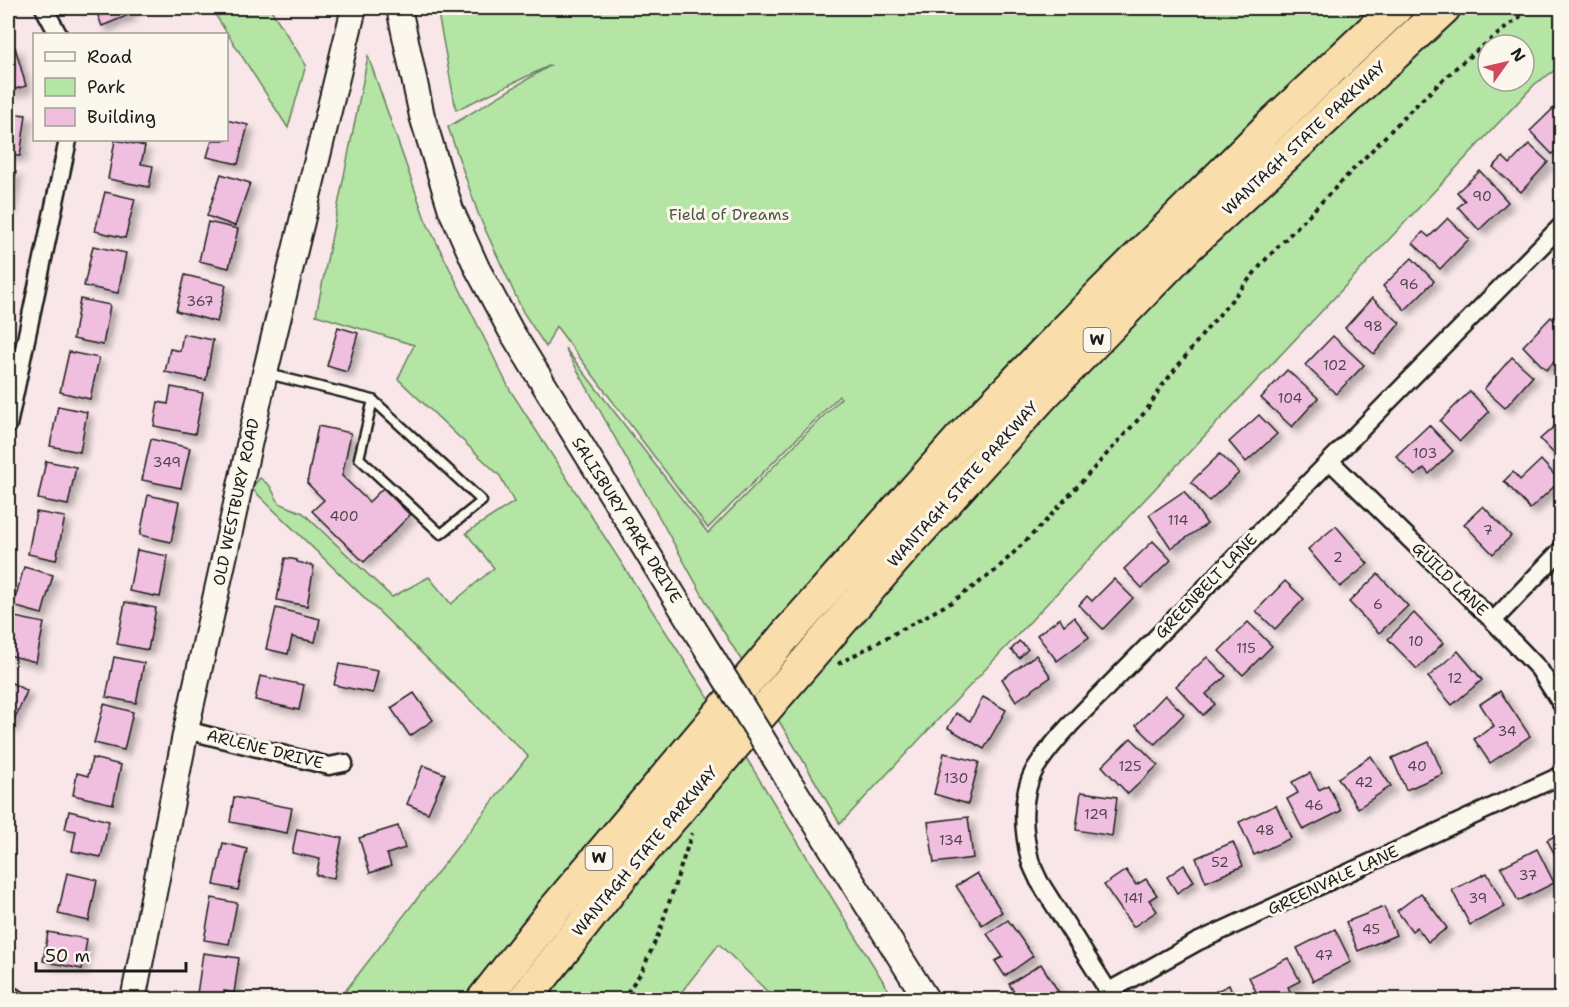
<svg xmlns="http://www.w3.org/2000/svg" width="1569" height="1007" viewBox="0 0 1569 1007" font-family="'Shantell Sans',sans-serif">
  <defs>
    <filter id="shadow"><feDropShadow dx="5.5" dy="5.5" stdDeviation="3" flood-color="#0004"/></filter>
  </defs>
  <rect width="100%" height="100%" fill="#f8e6e8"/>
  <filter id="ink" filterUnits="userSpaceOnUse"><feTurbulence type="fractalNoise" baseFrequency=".0167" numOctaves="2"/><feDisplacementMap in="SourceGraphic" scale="12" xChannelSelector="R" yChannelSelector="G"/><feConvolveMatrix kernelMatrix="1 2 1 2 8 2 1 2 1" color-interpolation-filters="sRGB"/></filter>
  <g filter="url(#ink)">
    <g fill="#b4e5a4" stroke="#688060" stroke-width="1.5" fill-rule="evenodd">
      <path d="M211 8H270L306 65 288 128Z"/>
      <path d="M437 8H1376L745 666 717 621 565 348 708 533 841 398 839 396 708 528 556 326 546 347 523 312 479 216 448 127 551 65 456 110Z"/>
      <path d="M1463 8H1561V66L1535 84 840 824 801 757 774 713 1006 457 1257 200ZM1488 45H1524V81H1488Z"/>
      <path d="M368 56 425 219 510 390 711 702 467 999H339L528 756 251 488 260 478 270 486 279 503 303 513 392 597 429 577 451 604 494 568 466 533 514 502 500 476 398 379 414 345 316 315Z"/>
      <path d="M742 751 894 999H775L719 944 676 999 540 1000Z"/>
    </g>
    <g fill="#f0bfdf" stroke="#1c1c1c" stroke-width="1.5" filter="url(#shadow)">
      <path d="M95 8H129L131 14 102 26Z"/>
      <path d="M15 47 26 86 8 91V49Z"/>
      <path d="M1562 100V145L1552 154 1530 131Z"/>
      <path d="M8 113 26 115 20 156 8 155Z"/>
      <path d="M226 120 248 125 238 164 207 157 212 140H226Z"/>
      <path d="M115 140 145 146 141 164 153 166 149 187 108 179Z"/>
      <path d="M1529 144 1548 162 1521 192 1493 167 1503 157 1510 164Z"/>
      <path d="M8 171 16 172 9 211H8Z"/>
      <path d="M1480 171 1508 202 1479 230 1458 207 1465 201 1457 192Z"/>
      <path d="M221 174 250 183 235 226 207 216Z"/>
      <path d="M105 192 135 199 125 238 95 231Z"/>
      <path d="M1448 218 1469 239 1440 269 1413 243 1423 232 1429 237Z"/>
      <path d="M208 222 238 229 229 268 199 261Z"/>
      <path d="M93 246 126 253 118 293 84 286Z"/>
      <path d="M1412 258 1434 281 1405 310 1383 286Z"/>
      <path d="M185 275 226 285 217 322 176 311Z"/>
      <path d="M1372 298 1400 323 1374 354 1345 328Z"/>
      <path d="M80 299 110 305 103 345 73 339Z"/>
      <path d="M1551 317 1562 327V354L1546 370 1523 346Z"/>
      <path d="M338 327 358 333 347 372 327 366Z"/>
      <path d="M183 334 213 340 206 380 165 372 170 349 180 351Z"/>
      <path d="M1333 336 1364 365 1336 394 1305 365Z"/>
      <path d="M69 352 99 358 90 399 60 392Z"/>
      <path d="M1512 357 1533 376 1505 408 1484 389Z"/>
      <path d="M1287 370 1318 398 1292 427 1261 398Z"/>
      <path d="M171 387 203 393 195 434 154 426 158 402 168 404Z"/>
      <path d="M1470 391 1489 412 1460 441 1440 421Z"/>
      <path d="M58 406 87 412 80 452 50 446Z"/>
      <path d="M1259 415 1277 434 1246 462 1229 442Z"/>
      <path d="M1562 420V462L1540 439Z"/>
      <path d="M1429 425 1453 451 1429 474 1424 468 1415 476 1396 456Z"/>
      <path d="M318 426 351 433 342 476 369 502 383 488 410 515 364 562 312 511 324 500 307 483Z"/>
      <path d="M151 439 190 448 181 488 142 480Z"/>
      <path d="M1220 454 1239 473 1209 501 1191 482Z"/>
      <path d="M1541 460 1560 481 1530 509 1504 481 1513 472 1520 480Z"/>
      <path d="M46 461 76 467 68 505 38 499Z"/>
      <path d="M1184 491 1207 524 1171 548 1149 515Z"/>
      <path d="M148 495 179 502 171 542 140 535Z"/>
      <path d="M1483 506 1511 536 1493 554 1464 524Z"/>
      <path d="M36 512 65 517 56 560 28 554Z"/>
      <path d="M1336 526 1368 564 1340 587 1308 549Z"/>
      <path d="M1153 541 1171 560 1142 588 1124 569Z"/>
      <path d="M137 550 168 556 160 597 129 591Z"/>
      <path d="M285 558 297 560V562L314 566 307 606 277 600Z"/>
      <path d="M24 567 53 575 42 614 13 606Z"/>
      <path d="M1378 574 1408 606 1379 633 1349 602Z"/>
      <path d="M1114 579 1133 598 1103 629 1079 605 1087 596 1092 601Z"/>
      <path d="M1285 581 1304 599 1275 629 1256 611Z"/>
      <path d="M125 602 156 608 148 650 117 644Z"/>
      <path d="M276 608 320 619 315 642 292 637 288 654 266 649Z"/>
      <path d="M1414 613 1443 643 1417 669 1388 639Z"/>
      <path d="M15 617 44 623 36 662 8 655V649Z"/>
      <path d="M1074 617 1089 637 1057 661 1037 635 1060 618 1064 625Z"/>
      <path d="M1248 622 1272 646 1243 675 1219 651Z"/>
      <path d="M1019 641 1028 649 1019 658 1011 650Z"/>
      <path d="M1458 651 1482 680 1452 705 1428 677Z"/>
      <path d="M1036 655 1051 677 1016 701 1002 679Z"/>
      <path d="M114 657 144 663 136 703 106 697Z"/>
      <path d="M1207 657 1226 676 1206 694 1215 704 1203 715 1176 686Z"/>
      <path d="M339 664 378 671 373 693 334 685Z"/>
      <path d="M260 676 304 685 299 710 255 700Z"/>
      <path d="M8 681 27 691 11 727 8 726Z"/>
      <path d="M1500 691 1530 736 1490 763 1474 739 1494 726 1480 704Z"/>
      <path d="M414 693 433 720 410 736 391 708Z"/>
      <path d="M1165 695 1184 714 1155 744 1136 725Z"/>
      <path d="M983 697 1006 710 984 749 948 728 956 713 970 721Z"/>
      <path d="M104 704 133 712 124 750 94 743Z"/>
      <path d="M1131 738 1158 765 1128 794 1102 766Z"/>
      <path d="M1429 742 1443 774 1406 790 1392 758Z"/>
      <path d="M944 753 979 762 968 804 934 794Z"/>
      <path d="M1371 756 1391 786 1358 808 1338 778Z"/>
      <path d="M92 758 121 765 113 804 73 795 77 773 88 776Z"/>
      <path d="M423 765 445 774 428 813 407 804Z"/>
      <path d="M1310 773 1319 790 1328 785 1341 811 1303 830 1287 799 1298 793 1292 782Z"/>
      <path d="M1081 792 1117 797 1112 836 1076 830Z"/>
      <path d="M234 797 292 808 287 833 230 822Z"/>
      <path d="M1276 805 1291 838 1254 855 1239 822Z"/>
      <path d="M69 811 109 821 101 857 72 851 76 831 65 829Z"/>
      <path d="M968 817 973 858 934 863 928 822Z"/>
      <path d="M398 826 405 848 387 854 391 866 370 873 359 838Z"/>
      <path d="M297 829 342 838 334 878 316 875 320 859 292 853Z"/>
      <path d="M1562 832V867L1547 840Z"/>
      <path d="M1233 842 1243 866 1206 882 1196 858Z"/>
      <path d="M223 843 247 849 238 890 214 885Z"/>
      <path d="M1537 849 1554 883 1518 901 1501 867Z"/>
      <path d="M1184 865 1194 881 1177 893 1167 877Z"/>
      <path d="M1126 870 1136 885 1146 879 1157 895 1149 900 1157 911 1133 927 1104 885Z"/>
      <path d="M67 873 97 880 89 921 58 914Z"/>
      <path d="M977 873 1002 912 982 925 956 886Z"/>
      <path d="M1487 873 1505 907 1470 925 1452 890Z"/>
      <path d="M1421 893 1447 928 1428 942 1417 927 1412 931 1397 911Z"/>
      <path d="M212 898 237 903 229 944 204 940Z"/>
      <path d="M1384 907 1396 935 1358 951 1346 922Z"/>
      <path d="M1008 920 1033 956 1005 976 995 961 1003 957 987 934Z"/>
      <path d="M1335 929 1351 962 1313 981 1297 948Z"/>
      <path d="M48 932 87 939 82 969 43 961Z"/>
      <path d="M203 953 239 958 234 993 224 991 223 998 197 994Z"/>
      <path d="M1288 958 1300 981 1288 987 1293 998 1289 1000H1260L1249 977Z"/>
      <path d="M1041 964 1063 999 1019 1000 1009 984Z"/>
      <path d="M1229 985 1235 1000H1198Z"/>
    </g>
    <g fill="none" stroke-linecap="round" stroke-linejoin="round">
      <defs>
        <path id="lane" d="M268 374 373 400 482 501 441 534 359 458 373 400"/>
        <g id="street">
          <path d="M44 8 58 34"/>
          <path d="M8 425 68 140"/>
          <path d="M1330 461 1493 621 1539 669 1562 705"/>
          <path d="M1493 621 1562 549"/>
          <path d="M186 730 329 766 344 763"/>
          <path d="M1109 991 1197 942 1562 775"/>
          <path d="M8 994 19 1000"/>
          <path d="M1114 1000 1039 881C1036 874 1032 867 1030 860 1023 831 1020 796 1035 769 1045 753 1057 739 1070 725L1562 225"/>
        </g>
        <g id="secondary">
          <path d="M399 8 422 116 451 210 477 268 511 331 698 635"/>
          <path d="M785 775 927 1000"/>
          <path d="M133 1000 186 730 265 373 354 8"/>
        </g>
        <g id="highway">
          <path d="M483 1000 554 910 785 636 960 439 1102 293 1267 129 1396 8"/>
          <path d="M524 1000 624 873 905 547 1046 392 1187 247 1444 8"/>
        </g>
      </defs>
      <use href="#lane" stroke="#1c1c1c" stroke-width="13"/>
      <use href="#street" stroke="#1c1c1c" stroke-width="21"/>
      <use href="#secondary" stroke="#1c1c1c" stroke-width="28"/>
      <use href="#highway" stroke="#1c1c1c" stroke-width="36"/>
      <g stroke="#1c1c1c" stroke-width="4" stroke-dasharray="4.5 4.5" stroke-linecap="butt">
        <path d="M838 664 952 602 995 571 1043 524 1146 411 1162 386 1203 334 1267 258 1412 109 1460 64 1531 8"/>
        <path d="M622 1000 642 971 659 933 692 833"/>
      </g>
      <use href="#lane" stroke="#fbf7ec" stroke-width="8"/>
      <use href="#street" stroke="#fbf7ec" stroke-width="16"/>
      <use href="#secondary" stroke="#fbf7ec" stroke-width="24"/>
      <use href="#highway" stroke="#f9deab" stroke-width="32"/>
      <defs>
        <path id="secondary-bridge" d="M698 635 785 775"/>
      </defs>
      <use href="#secondary-bridge" stroke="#1c1c1c" stroke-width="28" stroke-linecap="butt"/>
      <use href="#secondary-bridge" stroke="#fbf7ec" stroke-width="24"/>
    </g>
  </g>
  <g text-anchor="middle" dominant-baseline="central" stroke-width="6" stroke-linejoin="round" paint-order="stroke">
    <g font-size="14" fill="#51454d">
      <text x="1482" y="196">90</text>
      <text x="1409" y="284">96</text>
      <text x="200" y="301">367</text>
      <text x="1373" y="326">98</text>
      <text x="1335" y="365">102</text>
      <text x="1290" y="398">104</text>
      <text x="1425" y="453">103</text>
      <text x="167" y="462">349</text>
      <text x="344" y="516">400</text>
      <text x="1178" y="520">114</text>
      <text x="1488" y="530">7</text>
      <text x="1338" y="557">2</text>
      <text x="1378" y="604">6</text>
      <text x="1416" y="641">10</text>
      <text x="1246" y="648">115</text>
      <text x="1455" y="678">12</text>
      <text x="1507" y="731">34</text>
      <text x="1130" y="766">125</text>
      <text x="1417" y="766">40</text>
      <text x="956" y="778">130</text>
      <text x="1364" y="782">42</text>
      <text x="1314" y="805">46</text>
      <text x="1096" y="814">129</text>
      <text x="1265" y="830">48</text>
      <text x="951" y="840">134</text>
      <text x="1220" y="862">52</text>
      <text x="1528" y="875">37</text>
      <text x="1133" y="898">141</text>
      <text x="1478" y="898">39</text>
      <text x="1371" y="929">45</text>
      <text x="1324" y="955">47</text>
    </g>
    <g fill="#fbf7ec" stroke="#5f5e5a" stroke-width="1.5">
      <rect x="1083.5" y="328" width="27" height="24" rx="4.5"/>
      <rect x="585.5" y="846" width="27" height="24" rx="4.5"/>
    </g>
    <g font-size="15" font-weight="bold" fill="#1c1c1c">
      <text x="1097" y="340">W</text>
      <text x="599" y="858">W</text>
    </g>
    <g font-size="16" fill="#1c1c1c" stroke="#fbf7ec">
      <text transform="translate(1304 138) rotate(-43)">WANTAGH STATE PARKWAY</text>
      <text transform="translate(963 484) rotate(-48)">WANTAGH STATE PARKWAY</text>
      <text transform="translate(236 502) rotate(-78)">OLD WESTBURY ROAD</text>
      <text transform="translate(627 520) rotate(58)">SALISBURY PARK DRIVE</text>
      <text transform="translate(1450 579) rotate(44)">GUILD LANE</text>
      <text transform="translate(1206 586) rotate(-46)">GREENBELT LANE</text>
      <text transform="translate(265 749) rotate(14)">ARLENE DRIVE</text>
      <text transform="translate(645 851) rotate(-50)">WANTAGH STATE PARKWAY</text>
      <text transform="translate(1333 880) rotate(-25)">GREENVALE LANE</text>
    </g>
    <g font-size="16" fill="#4a5845" stroke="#fbf7ec">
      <text x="729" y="214">Field of Dreams</text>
    </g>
  </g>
  <rect width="1569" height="1007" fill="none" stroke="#fbf7ec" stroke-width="30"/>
  <rect x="15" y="15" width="1539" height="977" fill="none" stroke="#1c1c1c" stroke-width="2" filter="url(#ink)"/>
  <rect x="33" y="33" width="195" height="108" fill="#fbf7ec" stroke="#a29f99" stroke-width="1.5"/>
  <rect x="45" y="52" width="30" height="9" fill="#fbf7ec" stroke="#a29f99" stroke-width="1.5"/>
  <text x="87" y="63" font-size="18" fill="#1c1c1c">Road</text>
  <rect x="45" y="78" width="30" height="18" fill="#b4e5a4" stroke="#a29f99" stroke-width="1.5"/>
  <text x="87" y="93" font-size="18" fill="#1c1c1c">Park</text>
  <rect x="45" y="108" width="30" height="18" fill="#f0bfdf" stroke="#a29f99" stroke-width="1.5"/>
  <text x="87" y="123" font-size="18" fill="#1c1c1c">Building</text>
  <g transform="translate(1506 63) rotate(56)"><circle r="28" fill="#fbf7ec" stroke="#a29f99" stroke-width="1.5"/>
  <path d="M0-4.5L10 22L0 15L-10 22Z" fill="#d1495b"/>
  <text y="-9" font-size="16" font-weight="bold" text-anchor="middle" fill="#1c1c1c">N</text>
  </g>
  <path d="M36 962v9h150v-9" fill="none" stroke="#1c1c1c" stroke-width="3"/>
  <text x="45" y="962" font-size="18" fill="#1c1c1c" stroke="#fbf7ec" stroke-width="4.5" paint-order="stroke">50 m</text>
</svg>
